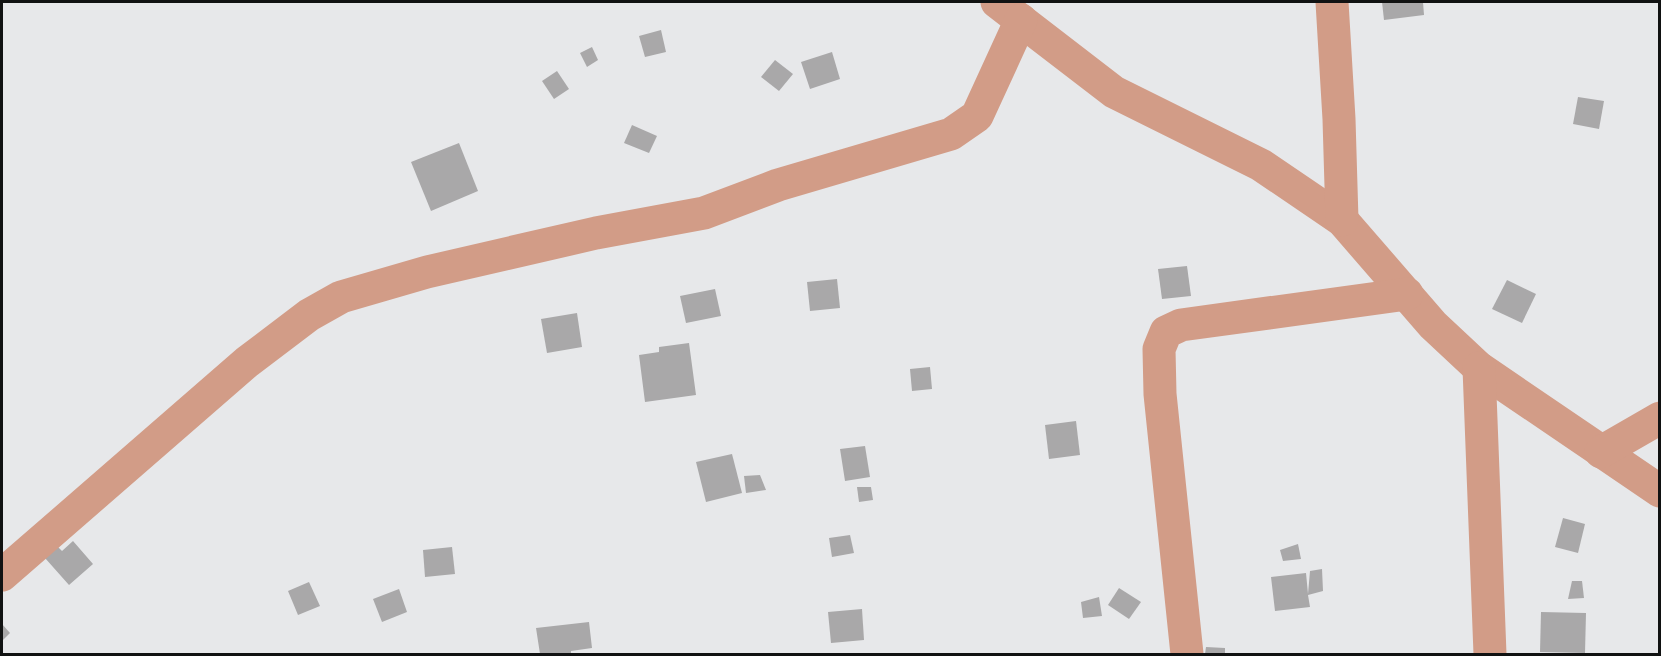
<svg xmlns="http://www.w3.org/2000/svg" width="1661" height="656" viewBox="0 0 1661 656" font-family="Merriweather,serif">
  <rect width="100%" height="100%" fill="#e7e8ea"/>
  <g fill="#a9a8a9">
    <path d="M1382 2H1423L1424 15 1384 20Z"/>
    <path d="M661 30 666 52 645 57 639 36Z"/>
    <path d="M592 47 598 60 587 67 580 53Z"/>
    <path d="M832 52 840 79 810 89 801 62Z"/>
    <path d="M775 60 793 74 779 91 761 77Z"/>
    <path d="M557 71 569 89 554 99 542 81Z"/>
    <path d="M1578 97 1604 101 1599 129 1573 124Z"/>
    <path d="M632 125 657 136 649 153 624 143Z"/>
    <path d="M459 143 478 191 431 211 411 162Z"/>
    <path d="M1187 266 1191 296 1162 299 1158 269Z"/>
    <path d="M837 279 840 308 810 311 807 282Z"/>
    <path d="M1507 280 1536 294 1522 323 1492 309Z"/>
    <path d="M715 289 721 316 686 323 680 296Z"/>
    <path d="M577 313 582 347 547 353 541 319Z"/>
    <path d="M689 343 696 395 645 402 639 355 659 352V347Z"/>
    <path d="M930 367 932 389 912 391 910 369Z"/>
    <path d="M1076 421 1080 455 1049 459 1045 425Z"/>
    <path d="M865 446 870 477 845 481 840 449Z"/>
    <path d="M732 454 742 493 706 502 696 462Z"/>
    <path d="M760 475 766 490 746 493 744 476Z"/>
    <path d="M857 487H871L873 500 859 502Z"/>
    <path d="M1563 518 1585 524 1578 553 1555 547Z"/>
    <path d="M850 535 854 553 832 557 829 538Z"/>
    <path d="M73 541 93 564 69 585 45 558 58 547 62 551Z"/>
    <path d="M1298 544 1301 559 1283 561 1280 550Z"/>
    <path d="M452 547 455 574 425 577 423 550Z"/>
    <path d="M1322 569 1323 591 1308 595 1310 607 1275 611 1271 577 1306 573 1308 594 1310 571Z"/>
    <path d="M1572 581H1582L1584 598 1568 599Z"/>
    <path d="M309 582 320 606 298 615 288 591Z"/>
    <path d="M1119 588 1141 602 1129 619 1108 605Z"/>
    <path d="M399 589 407 612 382 622 373 599Z"/>
    <path d="M1099 597 1102 616 1083 618 1081 602Z"/>
    <path d="M862 609 864 640 831 643 828 612Z"/>
    <path d="M1541 612 1586 613 1585 653 1540 652Z"/>
    <path d="M589 622 592 648 571 651V654H540L536 628Z"/>
    <path d="M2 624 10 633 2 641Z"/>
    <path d="M1206 647 1225 648V654H1205Z"/>
  </g>
  <g fill="none" stroke-linecap="round" stroke-linejoin="round">
    <g stroke="#d29c87" stroke-width="33">
      <path d="M997 2 1114 92 1261 165 1342 220 1433 325 1479 368 1660 491"/>
      <path d="M1332 2 1339 119 1342 220"/>
      <path d="M1479 368 1490 654"/>
      <path d="M1601 452 1660 418"/>
      <path d="M2 575 247 362 309 315 341 297 427 272 596 233 704 213 778 185 951 134 977 116 1021 20"/>
      <path d="M1187 654 1160 394 1159 349 1166 332 1181 325 1407 294"/>
    </g>
  </g>
  <rect width="1661" height="656" fill="none" stroke="#111212" stroke-width="6"/>
</svg>
